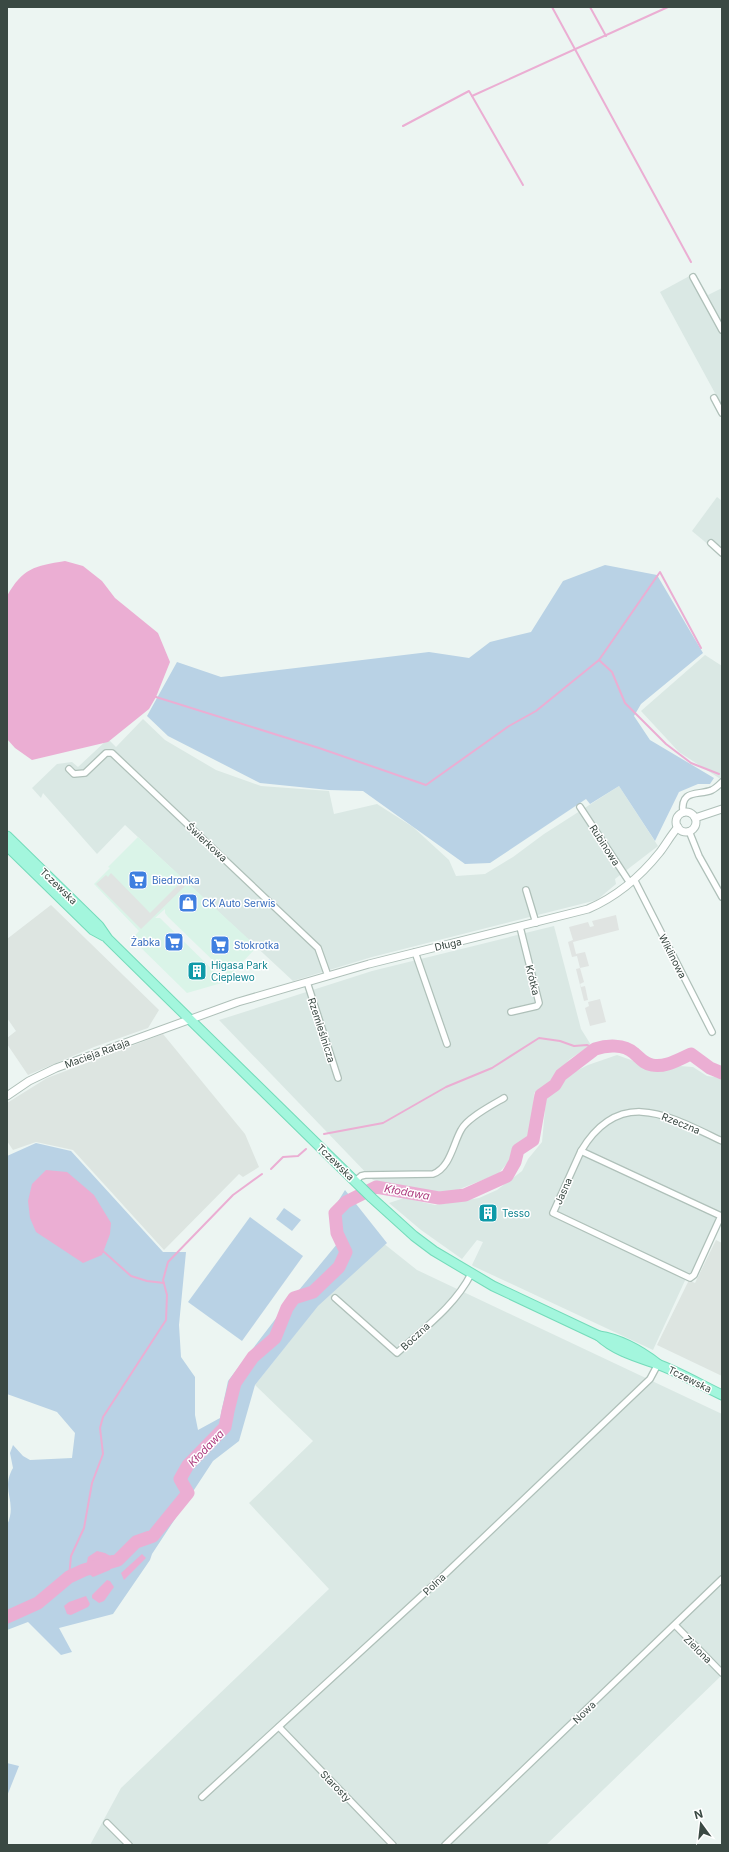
<svg xmlns="http://www.w3.org/2000/svg" width="729" height="1852" viewBox="0 0 729 1852" font-family="Inter,sans-serif">
  <rect width="100%" height="100%" fill="#ecf5f2"/>
  <g fill="#dae8e4">
    <path d="M695 273 708 295 722 288V406L660 292Z"/>
    <path d="M717 497 722 501V556L692 531Z"/>
    <path d="M705 655 722 666V780L679 752 641 711Z"/>
    <path d="M143 719 165 740 216 770 261 786 329 791 334 814 377 804 413 827 449 860 456 876 485 874 513 857 544 834 619 786 658 846 615 879 616 884 597 900 372 957 293 981 125 825 97 854 43 793 41 798 32 788 57 764 72 762 78 767 108 739 116 747Z"/>
    <path d="M554 926 581 1029 591 1045 570 1059 548 1083 534 1093 532 1134 498 1174 452 1192 412 1191 373 1180 219 1020 372 971Z"/>
    <path d="M617 1055 659 1070 679 1066 693 1067 707 1076 722 1078V1213L691 1275 688 1274 653 1350 473 1266 472 1265 483 1242 477 1240 462 1259 421 1230 389 1203 404 1198 435 1205 479 1198 497 1190 522 1171 528 1159 542 1142 546 1099 568 1075 588 1065Z"/>
    <path d="M373 1235 417 1270 722 1414V1675L546 1845H90L121 1788 329 1589 249 1503 313 1441 255 1385Z"/>
  </g>
  <path fill="#daf4e8" d="M138 837 257 947 229 976 168 917 165 913V909L155 918H160L225 982 187 993 132 939 139 931 94 884 110 868 108 867Z"/>
  <g fill="#dde5e1">
    <path d="M51 905 159 1010 148 1028 94 1047 28 1075 7 1044V1038L16 1031 7 1018V939Z"/>
    <path d="M163 1034 245 1134 259 1167 243 1177 239 1174 164 1250 73 1150 36 1142 13 1150 7 1141V1103L47 1078Z"/>
    <path d="M716 1240 722 1243V1376L657 1345 689 1280 695 1283Z"/>
  </g>
  <g fill="#b9d2e5">
    <path d="M605 565 657 575 703 653 641 704 634 716 650 740 714 778 710 784H698L679 792 655 841 619 786 590 804 586 799 490 863 465 864 363 791 329 790 260 783 168 736 147 716 177 662 221 677 429 652 469 658 490 642 531 632 563 581Z"/>
    <path d="M36 1143 71 1151 163 1252H186L179 1325 181 1357 195 1377V1415L198 1430 220 1418 228 1381 280 1313 342 1238 329 1216 345 1190 387 1243 318 1306 255 1385 239 1441 213 1461 152 1554 150 1560 113 1614 59 1628 72 1652 61 1655 28 1622 7 1630V1525C18 1502 0 1490 13 1468L10 1453 13 1445 23 1456 30 1460 72 1458 75 1433 57 1412 7 1394V1156Z"/>
    <path d="M284 1208 301 1220 292 1231 276 1219Z"/>
    <path d="M250 1217 303 1256 242 1341 188 1302Z"/>
    <path d="M7 1763 19 1766 7 1796Z"/>
  </g>
  <g fill="#e0e4e2">
    <path d="M111 873 150 913 181 882 185 886 141 929 96 884 106 875 108 877Z"/>
    <path d="M616 915 619 930 573 942 576 954 585 952 589 966 580 968 584 982 580 984 581 987 585 986 588 1000 584 1001 576 969 580 968 577 956 572 957 568 942 573 940 569 927 588 922 590 927 594 926 592 921Z"/>
    <path d="M600 999 606 1022 590 1026 585 1008 589 1006 588 1002Z"/>
  </g>
  <g fill="#ebaed3">
    <path d="M65 561 83 566 102 581 115 598 158 633 170 662 156 697 149 709 108 742 32 760 15 748 7 739V596C23 568 34 566 65 561Z"/>
    <path d="M46 1170 67 1172 94 1195 111 1223 110 1234 102 1255 83 1263 36 1232 30 1218 28 1201 32 1184Z"/>
    <path d="M97 1551 105 1553 114 1558 110 1570 93 1577 89 1574 87 1562 88 1557Z"/>
    <path d="M142 1554 146 1558 124 1580 121 1573Z"/>
    <path d="M107 1580 110 1581 114 1587 104 1601 99 1603 92 1598V1595Z"/>
    <path d="M86 1596 90 1604 88 1607 71 1615 67 1614 64 1606 69 1602Z"/>
  </g>
  <g fill="none" stroke-linecap="round" stroke-linejoin="round">
    <g stroke="#ebaed3" stroke-width="2">
      <path d="M552 7 691 262"/>
      <path d="M590 7 606 36"/>
      <path d="M472 96 523 185"/>
      <path d="M722 101V102"/>
      <path d="M403 126 469 91 472 96 668 7"/>
      <path d="M599 660 660 572 701 648"/>
      <path d="M156 697 319 748 426 785 509 726 536 711 599 660 612 672 625 703 666 744 691 763 719 774"/>
      <path d="M324 1134 383 1123 446 1087 492 1068 539 1038 560 1041 574 1046 587 1045 595 1049"/>
      <path d="M271 1169 283 1157 298 1156 306 1149"/>
      <path d="M103 1251 131 1276 147 1281 164 1283"/>
      <path d="M69 1577 71 1556 84 1528 92 1483 103 1454 100 1428 103 1417 166 1320 167 1295 163 1280 168 1262 233 1195 262 1174"/>
    </g>
    <path stroke="#ebaed3" stroke-width="13" d="M7 1617 38 1603 69 1577 84 1570 118 1560 136 1542 153 1536 188 1493 180 1479 188 1465 225 1427 228 1411 235 1383 253 1357 275 1338 287 1308 294 1298 313 1292 339 1267 346 1252 337 1233 335 1213 346 1202 376 1187 439 1198 465 1195 507 1176 515 1162 518 1150 533 1140 541 1095 555 1085 561 1075 595 1049C607 1045 624 1044 634 1053 640 1058 644 1064 652 1065 665 1068 679 1059 691 1054L710 1068 722 1073"/>
    <defs>
      <g id="minor">
        <path d="M693 277 722 330"/>
        <path d="M714 398 722 413"/>
        <path d="M711 543 722 553"/>
        <path d="M69 769 74 774 85 773 106 753H112L318 948 328 976"/>
        <path d="M580 807 630 883"/>
        <path d="M683 813C680 788 699 796 712 790 716 788 719 785 722 782"/>
        <path d="M689 831 699 856 722 897"/>
        <path d="M633 880 636 883 712 1032"/>
        <path d="M526 890 536 923"/>
        <path d="M415 952 447 1044"/>
        <path d="M307 982 338 1078"/>
        <path d="M511 1012 537 1006 539 1003 520 927"/>
        <path d="M581 1151C620 1086 669 1116 722 1141"/>
        <path d="M355 1181 361 1176 365 1175 433 1174C450 1168 453 1144 461 1130 467 1118 492 1105 504 1098"/>
        <path d="M721 1216 694 1275 690 1278 553 1213 581 1151 721 1216H722"/>
        <path d="M335 1298 397 1353C423 1329 455 1306 471 1274"/>
        <path d="M675 1625 722 1673"/>
        <path d="M279 1727 393 1845"/>
        <path d="M202 1797 441 1578 650 1379 658 1364"/>
        <path d="M107 1823 129 1845"/>
        <path d="M445 1845 722 1579"/>
      </g>
      <g id="tertiary">
        <circle cx="686" cy="822" r="10"/>
        <path d="M695 818 722 809"/>
        <path d="M7 1096 29 1081 56 1068 238 1002 369 964 588 909C616 897 640 877 660 852 666 844 671 835 678 827"/>
      </g>
      <g id="primary">
        <path d="M7 836 99 926 108 939 167 997 372 1198 414 1236 434 1251 493 1286 599 1336C620 1339 641 1351 658 1364"/>
        <path d="M7 846 93 930 104 936"/>
        <path d="M599 1336C615 1351 637 1357 657 1364 679 1372 701 1385 722 1395"/>
      </g>
    </defs>
    <use href="#minor" stroke="#afc0b9" stroke-width="8"/>
    <use href="#tertiary" stroke="#afc0b9" stroke-width="9"/>
    <use href="#primary" stroke="#74dbba" stroke-width="11"/>
    <use href="#minor" stroke="#fff" stroke-width="5.5"/>
    <use href="#tertiary" stroke="#fff" stroke-width="7"/>
    <use href="#primary" stroke="#a3f6dd" stroke-width="9"/>
  </g>
  <defs>
    <symbol id="supermarket-square" viewBox="-11 -11 22 22"><rect x="-9" y="-9" width="18" height="18" rx="4" fill="#3f7fe0" stroke="#fff"/><path d="M-6-5.5h2.5l.6 2H6L4.5 2H-2.5L-4.4-4H-6ZM-1.5 3.2a1.3 1.3 0 1 0 .1 0ZM3 3.2a1.3 1.3 0 1 0 .1 0Z" fill="#fff"/></symbol>
    <symbol id="shop-square" viewBox="-11 -11 22 22"><rect x="-9" y="-9" width="18" height="18" rx="4" fill="#3f7fe0" stroke="#fff"/><path d="M-5-2.5h2.3a2.7 3.5 0 0 1 5.4 0H5L5.5 6h-11ZM-1.5-2.5h3a1.5 2.3 0 0 0-3 0Z" fill="#fff"/></symbol>
    <symbol id="building-square" viewBox="-11 -11 22 22"><rect x="-9" y="-9" width="18" height="18" rx="4" fill="#0f9aa8" stroke="#fff"/><path d="M-4-6H4V6H1V3H-1V6H-4ZM-2.5-4.3h1.7v1.8h-1.7ZM.8-4.3h1.7v1.8H.8ZM-2.5-1h1.7V.8h-1.7ZM.8-1h1.7V.8H.8Z" fill="#fff"/></symbol>
  </defs>
  <g fill-rule="evenodd">
    <use href="#supermarket-square" x="127" y="869" width="22" height="22"/>
    <use href="#shop-square" x="177" y="892" width="22" height="22"/>
    <use href="#supermarket-square" x="163" y="931" width="22" height="22"/>
    <use href="#supermarket-square" x="209" y="934" width="22" height="22"/>
    <use href="#building-square" x="186" y="960" width="22" height="22"/>
    <use href="#building-square" x="477" y="1202" width="22" height="22"/>
  </g>
  <g text-anchor="middle" dominant-baseline="central" stroke-width="3" stroke-linejoin="round" paint-order="stroke">
    <g font-size="10" fill="#3a4943" stroke="#fff">
      <text transform="translate(207 842) rotate(43)">Świerkowa</text>
      <text transform="translate(605 845) rotate(57)">Rubinowa</text>
      <text transform="translate(59 886) rotate(44)">Tczewska</text>
      <text transform="translate(448 944) rotate(-13)">Długa</text>
      <text transform="translate(673 956) rotate(63)">Wiklinowa</text>
      <text transform="translate(533 980) rotate(76)">Krótka</text>
      <text transform="translate(322 1030) rotate(72)">Rzemieślnicza</text>
      <text transform="translate(97 1053) rotate(-20)">Macieja Rataja</text>
      <text transform="translate(681 1123) rotate(22)">Rzeczna</text>
      <text transform="translate(336 1162) rotate(44)">Tczewska</text>
      <text transform="translate(563 1191) rotate(-66)">Jasna</text>
      <text transform="translate(415 1336) rotate(-43)">Boczna</text>
      <text transform="translate(690 1379) rotate(26)">Tczewska</text>
      <text transform="translate(434 1584) rotate(-43)">Polna</text>
      <text transform="translate(698 1649) rotate(45)">Zielona</text>
      <text transform="translate(584 1712) rotate(-44)">Nowa</text>
      <text transform="translate(336 1786) rotate(46)">Starosty</text>
    </g>
    <g font-size="10" fill="#366cbe" stroke="#fff" text-anchor="start">
      <text x="152" y="880">Biedronka</text>
      <text x="202" y="903">CK Auto Serwis</text>
      <text x="160" y="942" text-anchor="end">Żabka</text>
      <text x="234" y="945">Stokrotka</text>
    </g>
    <g font-size="10" fill="#0d838f" stroke="#fff" text-anchor="start">
      <text x="211" y="965">Higasa Park<tspan x="211" dy="12">Cieplewo</tspan></text>
      <text x="502" y="1213">Tesso</text>
    </g>
    <g font-size="11" font-style="italic" fill="#ad3b7e" stroke="#fff">
      <text transform="translate(407 1192) rotate(10)">Kłodawa</text>
      <text transform="translate(206 1448) rotate(-46)">Kłodawa</text>
    </g>
  </g>
  <rect width="729" height="1852" fill="none" stroke="#3a4943" stroke-width="16"/>
  <g transform="translate(701 1824) rotate(345)" stroke="#ffffff" stroke-width="3" paint-order="stroke">
  <path d="M0-3L7 15L0 10L-7 15Z" fill="#3a4943"/>
  <text y="-6" font-size="11" font-weight="bold" text-anchor="middle" fill="#3a4943">N</text>
  </g>
</svg>
